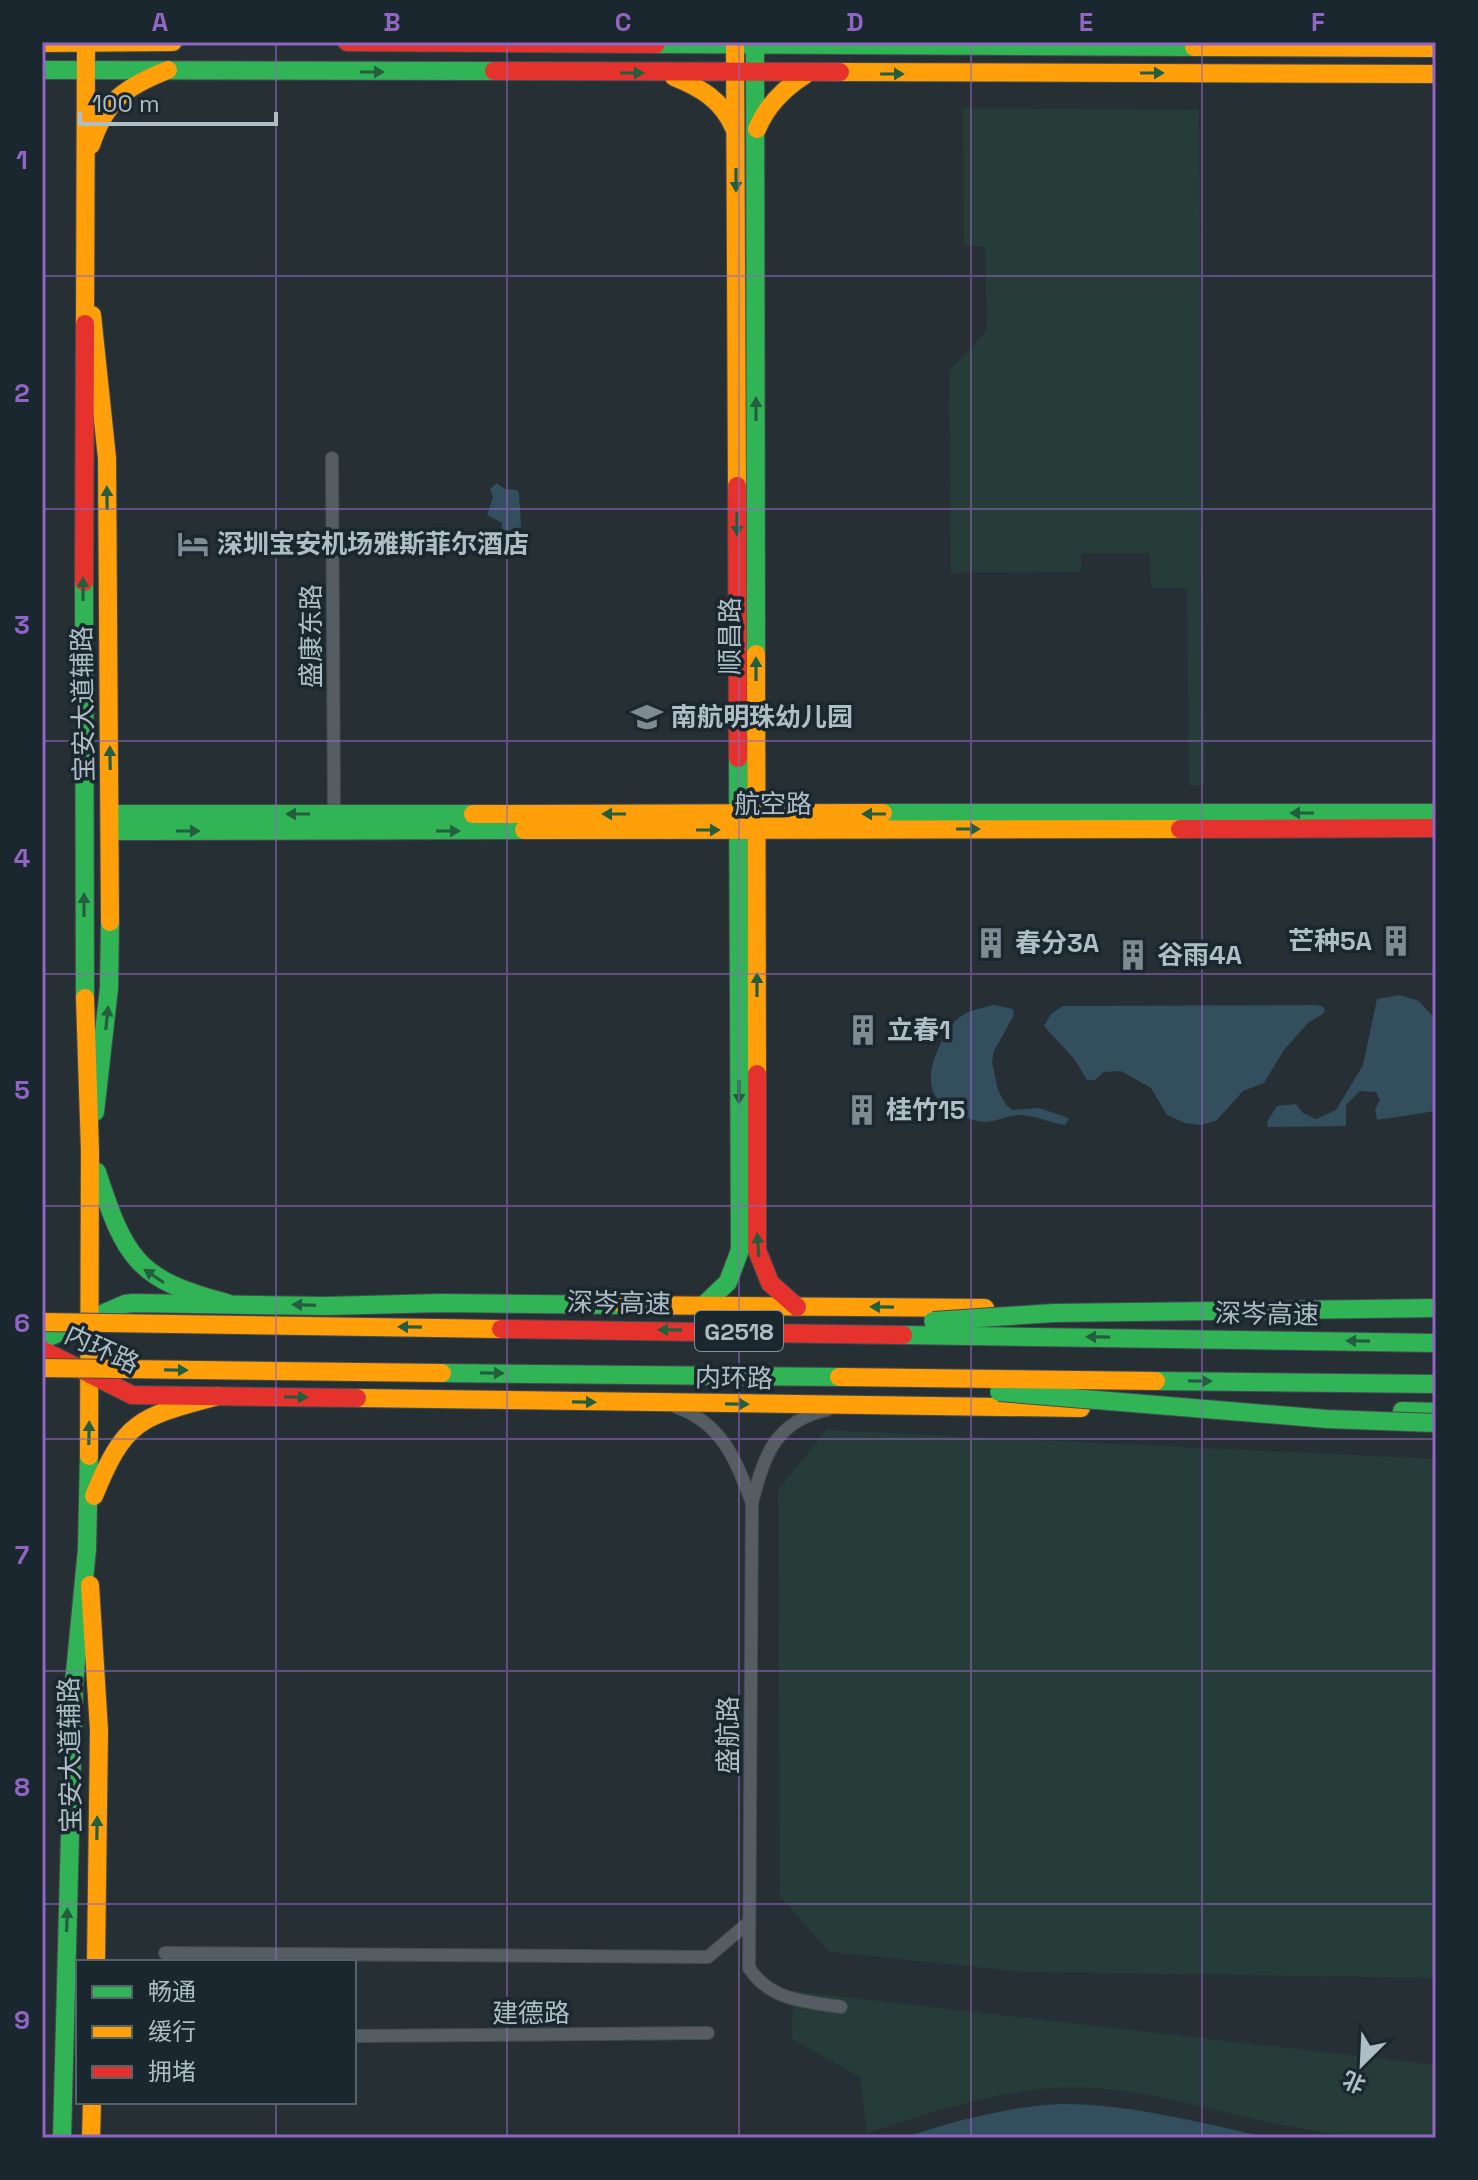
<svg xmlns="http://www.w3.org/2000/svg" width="1478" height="2180" viewBox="0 0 1478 2180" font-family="'Space Grotesk','Noto Sans SC',sans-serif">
  <rect width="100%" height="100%" fill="#262f33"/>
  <g fill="#253c39">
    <path d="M963 108 1199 110 1205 785 1189 786 1187 588H1151L1150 553H1081V572L951 573 949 371 987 330 985 246H964Z"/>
    <path d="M826 1430 1436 1459V1978L1026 1972 829 1952 780 1896 778 1490Z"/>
    <path d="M793 1991 1436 2065V2138C1412 2138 1387 2140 1363 2138 1335 2135 1306 2129 1278 2124 1217 2112 1156 2092 1093 2088 1013 2084 941 2109 867 2133L860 2077 792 2039Z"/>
  </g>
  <g fill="#334e5d">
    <path d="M497 483 505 489 517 490 519 493 521 527 515 538 501 535 502 523 487 515 493 497 490 489Z"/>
    <path d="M1399 995 1419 1001 1436 1020V1111L1377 1120 1375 1109 1380 1100 1376 1092 1360 1091 1346 1105V1126L1268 1127 1267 1122 1277 1106 1296 1104 1303 1113 1316 1119 1336 1110 1363 1065 1377 999Z"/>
    <path d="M994 1005 1013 1009 1014 1015 994 1051 992 1062 998 1090 1006 1105 1013 1110 1039 1108 1066 1117 1069 1119 1065 1125C1051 1123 1036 1116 1022 1115 1011 1114 998 1121 986 1122 975 1122 967 1118 957 1113 926 1100 926 1075 939 1047 954 1016 961 1012 994 1005Z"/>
    <path d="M1315 1005 1322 1006 1325 1010 1323 1014 1308 1023 1284 1050 1264 1083 1243 1091 1216 1121 1200 1125 1185 1123 1167 1115 1151 1088 1121 1071 1104 1072 1095 1080H1087L1075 1060 1044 1026 1051 1014 1063 1006Z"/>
    <path d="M1061 2104C1132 2104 1201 2123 1271 2138H902C955 2121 1005 2107 1061 2104Z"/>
  </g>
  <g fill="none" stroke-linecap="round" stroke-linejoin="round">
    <defs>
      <g id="street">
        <path d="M332 458 334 814"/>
        <path d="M676 1407C722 1423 736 1460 752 1503"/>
        <path d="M827 1410C775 1421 764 1456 752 1503L749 1968C771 2001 804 2001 841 2007"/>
        <path d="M165 1953 708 1957 749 1922"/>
        <path d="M354 2036 708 2033"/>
      </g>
      <g id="fast">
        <path d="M755 42 756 654"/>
        <path d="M656 44 1194 47"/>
        <path d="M42 70 494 71"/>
        <path d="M84 582 85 998"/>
        <path d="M883 813H1436"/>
        <path d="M111 814H473"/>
        <path d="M110 831 524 830"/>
        <path d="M95 1112 109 988 110 922"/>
        <path d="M97 1172C125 1258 137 1280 227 1303"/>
        <path d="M703 1306 728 1282 740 1250 738 758"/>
        <path d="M42 1340 125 1304 133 1303 326 1306 441 1303 623 1305"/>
        <path d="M1402 1411 1436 1412"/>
        <path d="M62 2138 74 1683 87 1549 89 1456"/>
      </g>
      <g id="slow">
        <path d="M735 42 737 486"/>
        <path d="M42 43 173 42"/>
        <path d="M1194 47 1436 48"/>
        <path d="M840 72 1436 74"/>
        <path d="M674 77C701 88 722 100 734 128"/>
        <path d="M757 129C767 105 783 89 805 75"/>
        <path d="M91 145C106 100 125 87 168 70"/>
        <path d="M92 315 107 458 110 922"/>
        <path d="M85 324 86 42"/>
        <path d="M756 654 757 1074"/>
        <path d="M473 814 883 813"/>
        <path d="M524 830 1180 829"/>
        <path d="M85 998 90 1151 89 1456"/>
        <path d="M623 1305 985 1308"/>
        <path d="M357 1398 1081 1408"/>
        <path d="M94 1496C125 1419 140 1417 218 1396"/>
        <path d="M90 1585 99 1730 96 1962"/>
        <path d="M91 2138 92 2102"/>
      </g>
      <g id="jam">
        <path d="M347 42 656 44"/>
        <path d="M494 71 840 72"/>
        <path d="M737 486 738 758"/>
        <path d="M84 582 85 324"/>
        <path d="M1180 829 1436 828"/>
        <path d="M757 1074V1250L770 1283 797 1307"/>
        <path d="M42 1350 132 1395 357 1398"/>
      </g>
    </defs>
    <use href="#street" stroke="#444b4e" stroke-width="14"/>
    <use href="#fast" stroke="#444b4e" stroke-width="20"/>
    <use href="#slow" stroke="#444b4e" stroke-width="20"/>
    <use href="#jam" stroke="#444b4e" stroke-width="20"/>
    <use href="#street" stroke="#565d62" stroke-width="12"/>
    <use href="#fast" stroke="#30b455" stroke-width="18"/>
    <use href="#slow" stroke="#ff9f0a" stroke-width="18"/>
    <use href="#jam" stroke="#e5322d" stroke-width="18"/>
    <defs>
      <g id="fast-bridge">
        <path d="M933 1321 1054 1313 1436 1308"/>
        <path d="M903 1335 1436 1343"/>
        <path d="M442 1373 839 1377"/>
        <path d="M1156 1381 1436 1384"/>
        <path d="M999 1392 1327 1419 1436 1423"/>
      </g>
      <g id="slow-bridge">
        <path d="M42 1322 501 1329"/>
        <path d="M42 1368 442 1373"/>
        <path d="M839 1377 1156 1381"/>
      </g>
      <path id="jam-bridge" d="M501 1329 903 1335"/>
    </defs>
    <use href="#fast-bridge" stroke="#434b4f" stroke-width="20" stroke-linecap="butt"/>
    <use href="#slow-bridge" stroke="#434b4f" stroke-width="20" stroke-linecap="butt"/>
    <use href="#jam-bridge" stroke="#434b4f" stroke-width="20" stroke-linecap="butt"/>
    <use href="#fast-bridge" stroke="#30b455" stroke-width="18"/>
    <use href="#slow-bridge" stroke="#ff9f0a" stroke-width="18"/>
    <use href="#jam-bridge" stroke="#e5322d" stroke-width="18"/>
  </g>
  <defs><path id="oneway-solid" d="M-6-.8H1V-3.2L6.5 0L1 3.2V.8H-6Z" transform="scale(2)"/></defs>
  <g fill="#235f3e">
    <use href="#oneway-solid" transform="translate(372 72)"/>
    <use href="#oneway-solid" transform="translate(632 73)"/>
    <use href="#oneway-solid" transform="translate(1152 73)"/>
    <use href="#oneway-solid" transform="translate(892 74)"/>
    <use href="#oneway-solid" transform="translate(736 180) rotate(90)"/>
    <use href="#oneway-solid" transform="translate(756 409) rotate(-90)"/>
    <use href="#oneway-solid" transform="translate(107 498) rotate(-91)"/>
    <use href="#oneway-solid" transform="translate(737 524) rotate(90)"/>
    <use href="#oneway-solid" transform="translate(83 589) rotate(-90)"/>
    <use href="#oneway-solid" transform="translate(756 669) rotate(-90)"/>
    <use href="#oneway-solid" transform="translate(110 758) rotate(-91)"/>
    <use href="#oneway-solid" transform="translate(1302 813) rotate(180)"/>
    <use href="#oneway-solid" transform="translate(298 814) rotate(180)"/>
    <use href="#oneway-solid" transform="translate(614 814) rotate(-180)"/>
    <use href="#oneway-solid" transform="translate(874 814) rotate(180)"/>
    <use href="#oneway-solid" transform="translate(968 829)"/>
    <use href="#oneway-solid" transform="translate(708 830)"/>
    <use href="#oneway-solid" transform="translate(188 831)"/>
    <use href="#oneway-solid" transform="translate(448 831)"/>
    <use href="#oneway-solid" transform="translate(84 905) rotate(-90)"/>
    <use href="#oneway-solid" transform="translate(757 985) rotate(-90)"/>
    <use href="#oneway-solid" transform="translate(107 1018) rotate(-84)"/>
    <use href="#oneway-solid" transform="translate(739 1092) rotate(90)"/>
    <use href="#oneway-solid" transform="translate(758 1245) rotate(-94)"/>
    <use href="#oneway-solid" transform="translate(154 1276) rotate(-146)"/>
    <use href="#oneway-solid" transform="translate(304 1305) rotate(-178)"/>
    <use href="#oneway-solid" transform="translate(882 1307) rotate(-179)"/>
    <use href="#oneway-solid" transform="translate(410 1327) rotate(-179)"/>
    <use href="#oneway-solid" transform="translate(670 1330) rotate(-179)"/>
    <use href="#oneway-solid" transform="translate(1098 1337) rotate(-179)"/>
    <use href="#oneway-solid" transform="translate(1358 1341) rotate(-179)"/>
    <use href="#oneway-solid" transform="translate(176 1370) rotate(1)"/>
    <use href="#oneway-solid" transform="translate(492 1373) rotate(1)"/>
    <use href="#oneway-solid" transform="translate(1200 1381) rotate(1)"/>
    <use href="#oneway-solid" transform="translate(296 1397) rotate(1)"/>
    <use href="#oneway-solid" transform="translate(584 1402) rotate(1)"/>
    <use href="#oneway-solid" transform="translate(737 1404) rotate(1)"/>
    <use href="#oneway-solid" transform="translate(89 1433) rotate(-89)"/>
    <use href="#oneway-solid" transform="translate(97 1828) rotate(-89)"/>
    <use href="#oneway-solid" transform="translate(67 1920) rotate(-88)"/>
  </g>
  <path fill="none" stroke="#9066c2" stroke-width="2" stroke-opacity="0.55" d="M276 42V1962M507 42V2138M739 42V2138M971 42V2138M1202 42V2138M42 276H1436M42 509H1436M42 741H1436M42 974H1436M42 1206H1436M42 1439H1436M42 1671H1436M42 1904H1436M276 2102V2138"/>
  <defs>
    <symbol id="hotel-bare" viewBox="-9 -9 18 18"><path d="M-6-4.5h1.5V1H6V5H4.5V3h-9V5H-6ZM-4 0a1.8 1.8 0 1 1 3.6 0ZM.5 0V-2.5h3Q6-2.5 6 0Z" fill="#7f8b93" stroke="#1a272e" stroke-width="2.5" paint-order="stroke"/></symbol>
    <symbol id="school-bare" viewBox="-9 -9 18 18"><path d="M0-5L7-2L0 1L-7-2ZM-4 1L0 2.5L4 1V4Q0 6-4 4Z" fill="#7f8b93" stroke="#1a272e" stroke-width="2.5" paint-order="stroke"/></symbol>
    <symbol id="building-bare" viewBox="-9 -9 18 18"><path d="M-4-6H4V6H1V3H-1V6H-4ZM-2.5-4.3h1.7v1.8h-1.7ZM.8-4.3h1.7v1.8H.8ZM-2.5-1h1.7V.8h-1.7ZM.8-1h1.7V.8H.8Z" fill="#7f8b93" stroke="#1a272e" stroke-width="2.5" paint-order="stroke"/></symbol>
  </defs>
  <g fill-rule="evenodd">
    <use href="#hotel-bare" x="171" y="522" width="44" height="44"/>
    <use href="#school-bare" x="625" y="695" width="44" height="44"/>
    <use href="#building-bare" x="1374" y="919" width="44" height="44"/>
    <use href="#building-bare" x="969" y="921" width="44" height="44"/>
    <use href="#building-bare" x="1111" y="933" width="44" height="44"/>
    <use href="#building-bare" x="841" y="1008" width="44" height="44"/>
    <use href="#building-bare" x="840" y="1088" width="44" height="44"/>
  </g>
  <g text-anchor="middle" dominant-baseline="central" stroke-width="7" stroke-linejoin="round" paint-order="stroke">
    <rect fill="#1a272e" stroke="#829098" stroke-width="2" x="695" y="1311" width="88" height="40" rx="6"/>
    <g font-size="24" font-weight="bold" fill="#afbdc6">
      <text x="739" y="1331">G2518</text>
    </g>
    <g font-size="26" font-weight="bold" fill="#afbdc6" stroke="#1a272e" text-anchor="start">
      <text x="217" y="544">深圳宝安机场雅斯菲尔酒店</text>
      <text x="671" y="717">南航明珠幼儿园</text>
      <text x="1372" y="941" text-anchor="end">芒种5A</text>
      <text x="1015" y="943">春分3A</text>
      <text x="1157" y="955">谷雨4A</text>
      <text x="887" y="1030">立春1</text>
      <text x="886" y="1110">桂竹15</text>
    </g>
    <g font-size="26" fill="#afbdc6" stroke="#1a272e">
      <text transform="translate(311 636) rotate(-90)">盛康东路</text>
      <text transform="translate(730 636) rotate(-90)">顺昌路</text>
      <text transform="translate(83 704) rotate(-91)">宝安大道辅路</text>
      <text x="773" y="804">航空路</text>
      <text transform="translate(619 1303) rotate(1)">深岑高速</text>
      <text transform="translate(1267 1314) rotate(1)">深岑高速</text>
      <text transform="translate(102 1349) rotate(25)">内环路</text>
      <text transform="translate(734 1378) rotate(1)">内环路</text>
      <text transform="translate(728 1735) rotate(-90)">盛航路</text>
      <text transform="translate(70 1755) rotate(-91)">宝安大道辅路</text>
      <text x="531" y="2013">建德路</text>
    </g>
  </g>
  <rect width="1478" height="2180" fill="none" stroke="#1a272e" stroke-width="88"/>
  <rect x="76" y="1960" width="280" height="144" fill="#1a272e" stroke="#56636b" stroke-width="2"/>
  <rect x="92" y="1986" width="40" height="12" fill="#30b455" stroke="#56636b" stroke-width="2"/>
  <text x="148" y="2000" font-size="24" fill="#afbdc6">畅通</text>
  <rect x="92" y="2026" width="40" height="12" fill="#ff9f0a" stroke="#56636b" stroke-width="2"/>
  <text x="148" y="2040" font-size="24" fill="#afbdc6">缓行</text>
  <rect x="92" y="2066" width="40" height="12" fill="#e5322d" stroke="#56636b" stroke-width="2"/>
  <text x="148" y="2080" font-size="24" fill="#afbdc6">拥堵</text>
  <g transform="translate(1362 2064) rotate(204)" stroke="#1a272e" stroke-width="6" paint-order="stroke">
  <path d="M0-6L14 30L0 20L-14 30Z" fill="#afbdc6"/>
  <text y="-12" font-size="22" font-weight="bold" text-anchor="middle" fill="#afbdc6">北</text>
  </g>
  <path d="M80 112v12h196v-12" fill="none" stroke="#afbdc6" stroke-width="4"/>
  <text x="92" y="112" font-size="24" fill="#afbdc6" stroke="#1a272e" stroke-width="6" paint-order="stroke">100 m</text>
  <rect x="44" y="44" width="1390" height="2092" fill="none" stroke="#9066c2" stroke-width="3"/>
  <g font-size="26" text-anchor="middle" font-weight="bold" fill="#9066c2">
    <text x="160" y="31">A</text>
    <text x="392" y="31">B</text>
    <text x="623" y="31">C</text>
    <text x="855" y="31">D</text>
    <text x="1086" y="31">E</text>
    <text x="1318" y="31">F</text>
    <text x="22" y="169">1</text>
    <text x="22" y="402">2</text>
    <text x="22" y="634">3</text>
    <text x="22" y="867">4</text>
    <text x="22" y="1099">5</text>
    <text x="22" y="1332">6</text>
    <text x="22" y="1564">7</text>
    <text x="22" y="1796">8</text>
    <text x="22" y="2029">9</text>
  </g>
</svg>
